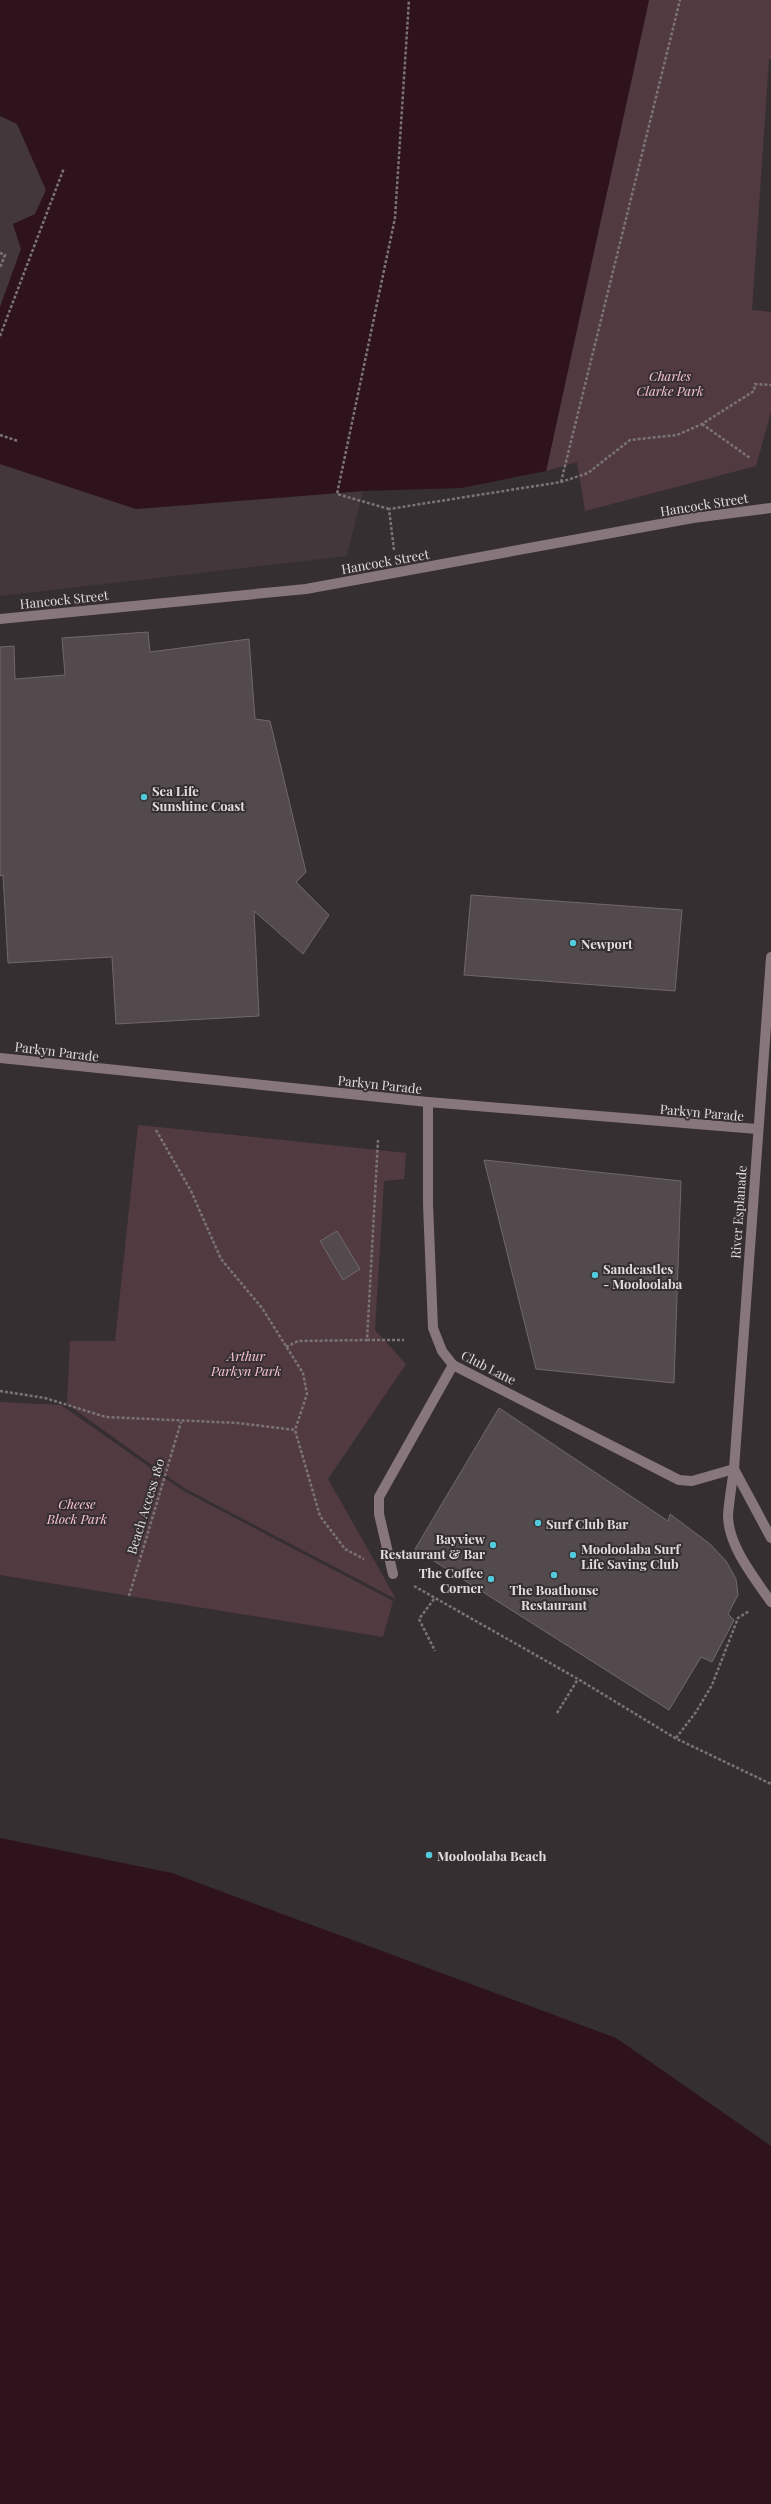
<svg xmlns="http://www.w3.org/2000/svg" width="771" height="2504" viewBox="0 0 771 2504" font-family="'Playfair Display',serif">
  <rect width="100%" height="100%" fill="#362f31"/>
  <g fill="#44373b">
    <path d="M0 116 17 124 46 190 36 214 13 224 21 249 0 307Z"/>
    <path d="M0 464 136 509 363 491 347 556 0 596Z"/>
  </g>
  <g fill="#523a41">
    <path d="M649 0H771V59H769L752 310 771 312V412L756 466 585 511 577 462 546 471Z"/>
    <path d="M138 1125 406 1153 404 1179 384 1181 375 1330 406 1364 328 1479 396 1599 184 1488 67 1404 70 1341H115Z"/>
    <path d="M0 1402 61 1405 182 1490 393 1601 383 1637 0 1575Z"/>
  </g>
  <g fill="#2e121c">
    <path d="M0 0H649L546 471 461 488 363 491 136 509 0 464V307L21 249 13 224 35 214 46 190 17 124 0 116Z"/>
    <path d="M0 1838 172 1873 616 2038 771 2146V2504H0Z"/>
  </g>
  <g fill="#524a4c" stroke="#70686a">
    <path d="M148 632 150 652 249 639 255 719 270 721 306 872 296 882 329 915 303 954 254 911 259 1016 116 1024 112 957 8 963 3 875 0 876V647L14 646 15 679 65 675 62 638Z"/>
    <path d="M471 895 682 910 675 991 464 975Z"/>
    <path d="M484 1160 681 1181 674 1383 536 1369Z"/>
    <path d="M337 1231 360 1269 343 1280 320 1241Z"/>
    <path d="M499 1408 668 1521 670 1514 710 1544 726 1561 736 1579 738 1595 728 1614 734 1620 712 1662 701 1657 669 1710 415 1549Z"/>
  </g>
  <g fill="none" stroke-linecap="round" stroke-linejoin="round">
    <g stroke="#7b7476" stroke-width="2.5" stroke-dasharray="3 2" stroke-linecap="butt">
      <path d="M0 253 5 255 0 268"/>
      <path d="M0 336 64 168"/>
      <path d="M702 424 750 458"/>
      <path d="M0 435 18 441"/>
      <path d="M561 482 680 0"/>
      <path d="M389 509 337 494 395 218 409 0"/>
      <path d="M394 550 389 509 561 482 588 473 630 440 677 435 702 424 754 391 755 384 771 385"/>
      <path d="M156 1130 191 1191 221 1259 262 1308 303 1373 307 1394 295 1430"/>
      <path d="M367 1340H404"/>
      <path d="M286 1347 298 1341 367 1340 378 1140"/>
      <path d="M0 1391 45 1398 106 1417 238 1423 295 1430 320 1516 345 1549 364 1559"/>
      <path d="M414 1586 578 1679 675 1738 771 1784"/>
      <path d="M129 1596 181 1422"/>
      <path d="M434 1599 419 1619 435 1651"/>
      <path d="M557 1713 578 1679"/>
      <path d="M676 1738 696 1712 712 1685 738 1618 749 1611"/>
    </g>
    <g stroke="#87767b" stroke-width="10">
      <path d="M0 619 306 589 693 518 771 508"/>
      <path d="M771 957 734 1469C732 1484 729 1500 728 1515 728 1546 754 1577 771 1602"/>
      <path d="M0 1058 428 1102 757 1129"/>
      <path d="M428 1102V1204L433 1328 442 1351 453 1365 679 1480 692 1481 734 1469"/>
      <path d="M734 1469 771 1538"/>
      <path d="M393 1574 379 1514V1497L453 1365"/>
    </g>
  </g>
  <g fill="#53cadc" stroke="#362f31" stroke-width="1.5">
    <circle cx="144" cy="797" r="4"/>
    <circle cx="573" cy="943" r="4"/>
    <circle cx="595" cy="1275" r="4"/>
    <circle cx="538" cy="1523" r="4"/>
    <circle cx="493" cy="1545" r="4"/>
    <circle cx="573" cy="1555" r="4"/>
    <circle cx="554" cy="1575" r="4"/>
    <circle cx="491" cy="1579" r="4"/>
    <circle cx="429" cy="1855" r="4"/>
  </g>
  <g text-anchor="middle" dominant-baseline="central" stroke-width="4" stroke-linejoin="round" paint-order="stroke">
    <g font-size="13" font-style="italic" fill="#f8c4d4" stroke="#362f31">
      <text x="670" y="375">Charles<tspan x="670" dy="15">Clarke Park</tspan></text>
      <text x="246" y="1355">Arthur<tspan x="246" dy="15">Parkyn Park</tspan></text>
      <text x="77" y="1503">Cheese<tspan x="77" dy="15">Block Park</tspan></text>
    </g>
    <g font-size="13" fill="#e1dcde" stroke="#362f31">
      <text transform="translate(704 504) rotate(-9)">Hancock Street</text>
      <text transform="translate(385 561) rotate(-10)">Hancock Street</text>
      <text transform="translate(64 599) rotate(-6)">Hancock Street</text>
      <text transform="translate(57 1051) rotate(7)">Parkyn Parade</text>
      <text transform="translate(380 1084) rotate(6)">Parkyn Parade</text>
      <text transform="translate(702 1112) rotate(5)">Parkyn Parade</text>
      <text transform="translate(738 1212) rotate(-86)">River Esplanade</text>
      <text transform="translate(489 1367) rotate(27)">Club Lane</text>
      <text transform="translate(145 1506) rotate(-73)">Beach Access 180</text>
    </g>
    <g font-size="13" font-weight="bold" fill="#e1dcde" stroke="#362f31" text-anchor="start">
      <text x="152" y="790">Sea Life<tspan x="152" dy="15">Sunshine Coast</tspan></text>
      <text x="581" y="943">Newport</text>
      <text x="603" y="1268">Sandcastles<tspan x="603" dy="15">- Mooloolaba</tspan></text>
      <text x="546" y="1523">Surf Club Bar</text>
      <text x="485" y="1538" text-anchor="end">Bayview<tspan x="485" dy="15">Restaurant &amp; Bar</tspan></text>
      <text x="581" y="1548">Mooloolaba Surf<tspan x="581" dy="15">Life Saving Club</tspan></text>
      <text x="483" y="1572" text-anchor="end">The Coffee<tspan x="483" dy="15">Corner</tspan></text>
      <text x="554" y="1589" text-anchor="middle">The Boathouse<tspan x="554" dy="15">Restaurant</tspan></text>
      <text x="437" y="1855">Mooloolaba Beach</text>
    </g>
  </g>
</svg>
